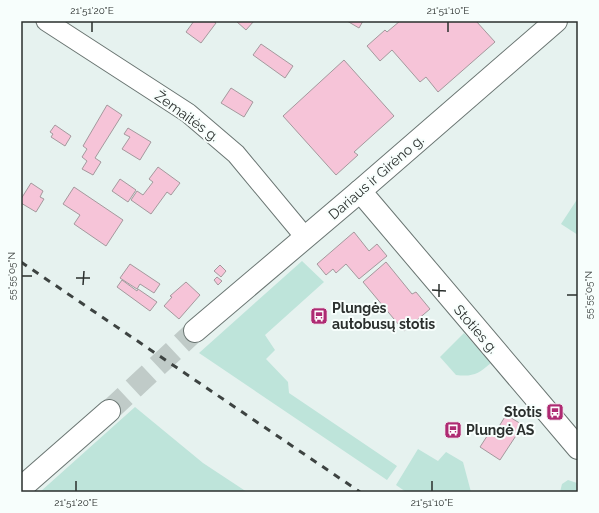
<svg xmlns="http://www.w3.org/2000/svg" width="599" height="513" viewBox="0 0 599 513" font-family="Raleway,sans-serif">
  <rect width="100%" height="100%" fill="#e6f2ef"/>
  <g fill="#bee4da">
    <path d="M578 198V235L561 224Z"/>
    <path d="M302 261 324 282 265 335 275 350 266 359 288 382 289 393 397 466 387 480 199 353Z"/>
    <path d="M464 333 491 363C478 374 473 377 456 375L440 357Z"/>
    <path d="M135 407 203 463 247 492H40Z"/>
    <path d="M418 449 438 461 446 452 463 462 471 492H406L396 485Z"/>
    <path d="M568 480 577 483 578 492H560L562 484Z"/>
  </g>
  <g fill="#f6c4d8" stroke="#a4999d">
    <path d="M194 21H213L216 23 201 43 186 32Z"/>
    <path d="M236 21H254L246 30Z"/>
    <path d="M347 21H363L359 28Z"/>
    <path d="M400 21H476L495 42 438 92 426 77 420 82 392 50 380 61 367 46 385 30 387 32Z"/>
    <path d="M261 44 293 66 285 78 253 55Z"/>
    <path d="M344 60 394 116 354 152 358 155 336 175 283 116Z"/>
    <path d="M231 88 253 102 244 117 221 103Z"/>
    <path d="M107 105 122 115 95 158 101 162 93 175 82 169 87 161 82 157 87 149 83 146Z"/>
    <path d="M55 125 71 136 65 146 51 137 53 134 50 132Z"/>
    <path d="M128 128 151 142 140 160 122 149 130 137 124 134Z"/>
    <path d="M158 167 180 183 171 195 167 192 151 214 131 200 137 191 143 195 153 182 149 179Z"/>
    <path d="M120 179 136 190 128 202 112 191Z"/>
    <path d="M31 183 43 191 40 197 44 199 36 212 21 203V199Z"/>
    <path d="M74 187 123 220 106 246 74 224 80 215 63 204Z"/>
    <path d="M354 232 369 251 377 244 387 256 359 279 346 264 336 273 333 269 326 275 317 264Z"/>
    <path d="M386 262 412 294 416 292 430 309 404 331 363 282Z"/>
    <path d="M130 264 160 284 154 293 140 284 137 289 120 278Z"/>
    <path d="M220 265 226 271 221 277 214 271Z"/>
    <path d="M217 277 222 281 218 285 214 280Z"/>
    <path d="M122 280 137 291 138 289 157 302 150 311 117 287Z"/>
    <path d="M186 282 200 295 179 319 164 306 172 297 170 296Z"/>
    <path d="M506 415 523 425 500 460 480 447 491 430 495 433Z"/>
  </g>
  <g fill="none" stroke-linecap="round" stroke-linejoin="round">
    <path stroke="#c0cbc8" stroke-width="22" stroke-dasharray="22 11" stroke-linecap="butt" d="M109 411 195 331"/>
    <defs>
      <path id="minor" d="M46 21 188 113 236 154 305 237"/>
      <g id="major">
        <path d="M360 191 578 448"/>
        <path d="M195 331 360 191 556 21"/>
        <path d="M21 488 109 411"/>
      </g>
    </defs>
    <use href="#minor" stroke="#6a7572" stroke-width="21"/>
    <use href="#major" stroke="#6a7572" stroke-width="24"/>
    <use href="#minor" stroke="#fff" stroke-width="19"/>
    <use href="#major" stroke="#fff" stroke-width="22"/>
    <path stroke="#3d4341" stroke-width="3" stroke-dasharray="7 7" stroke-linecap="butt" d="M21 262 360 492"/>
  </g>
  <path fill="none" stroke="#2a2f2d" stroke-width="1.5" d="M92 32V22M448 32V22M22 276H32M76 278H90M83 285 84 271M432 290 446 291M567 295H577M439 297V284M76 491V481M432 491V481"/>
  <defs>
    <symbol id="bus-square" viewBox="-11 -11 22 22"><rect x="-9" y="-9" width="18" height="18" rx="4" fill="#ae2a72" stroke="#f7fefc"/><path d="M-5-6H5V4H4V6H2V4H-2V6H-4V4H-5ZM-3.5-4V0h7V-4ZM-3.5 1.2v1.5H-2V1.2ZM2 1.2v1.5H3.5V1.2Z" fill="#fff"/></symbol>
  </defs>
  <g fill-rule="evenodd">
    <use href="#bus-square" x="309" y="306" width="20" height="20"/>
    <use href="#bus-square" x="545" y="402" width="20" height="20"/>
    <use href="#bus-square" x="443" y="420" width="20" height="20"/>
  </g>
  <g text-anchor="middle" dominant-baseline="central" stroke-width="4" stroke-linejoin="round" paint-order="stroke">
    <g font-size="14" fill="#2a2f2d" stroke="#f7fefc">
      <text transform="translate(187 116) rotate(36)">Žemaitės g.</text>
      <text transform="translate(376 177) rotate(-41)">Dariaus ir Girėno g.</text>
      <text transform="translate(476 329) rotate(49)">Stoties g.</text>
    </g>
    <g font-size="14" font-weight="bold" fill="#2a2f2d" stroke="#f7fefc" text-anchor="start">
      <text x="332" y="308">Plungės<tspan x="332" dy="16">autobusų stotis</tspan></text>
      <text x="542" y="412" text-anchor="end">Stotis</text>
      <text x="466" y="430">Plungė AS</text>
    </g>
  </g>
  <rect width="599" height="513" fill="none" stroke="#f7fefc" stroke-width="44"/>
  <rect x="22" y="22" width="555" height="469" fill="none" stroke="#2a2f2d" stroke-width="1.5"/>
  <g font-size="10" text-anchor="middle" fill="#2a2f2d">
    <text x="92" y="14">21°51'20"E</text>
    <text x="448" y="14">21°51'10"E</text>
    <text transform="translate(11 276) rotate(-90)" y="4">55°55'05"N</text>
    <text transform="translate(588 295) rotate(-90)" y="4">55°55'05"N</text>
    <text x="76" y="506">21°51'20"E</text>
    <text x="432" y="506">21°51'10"E</text>
  </g>
</svg>
